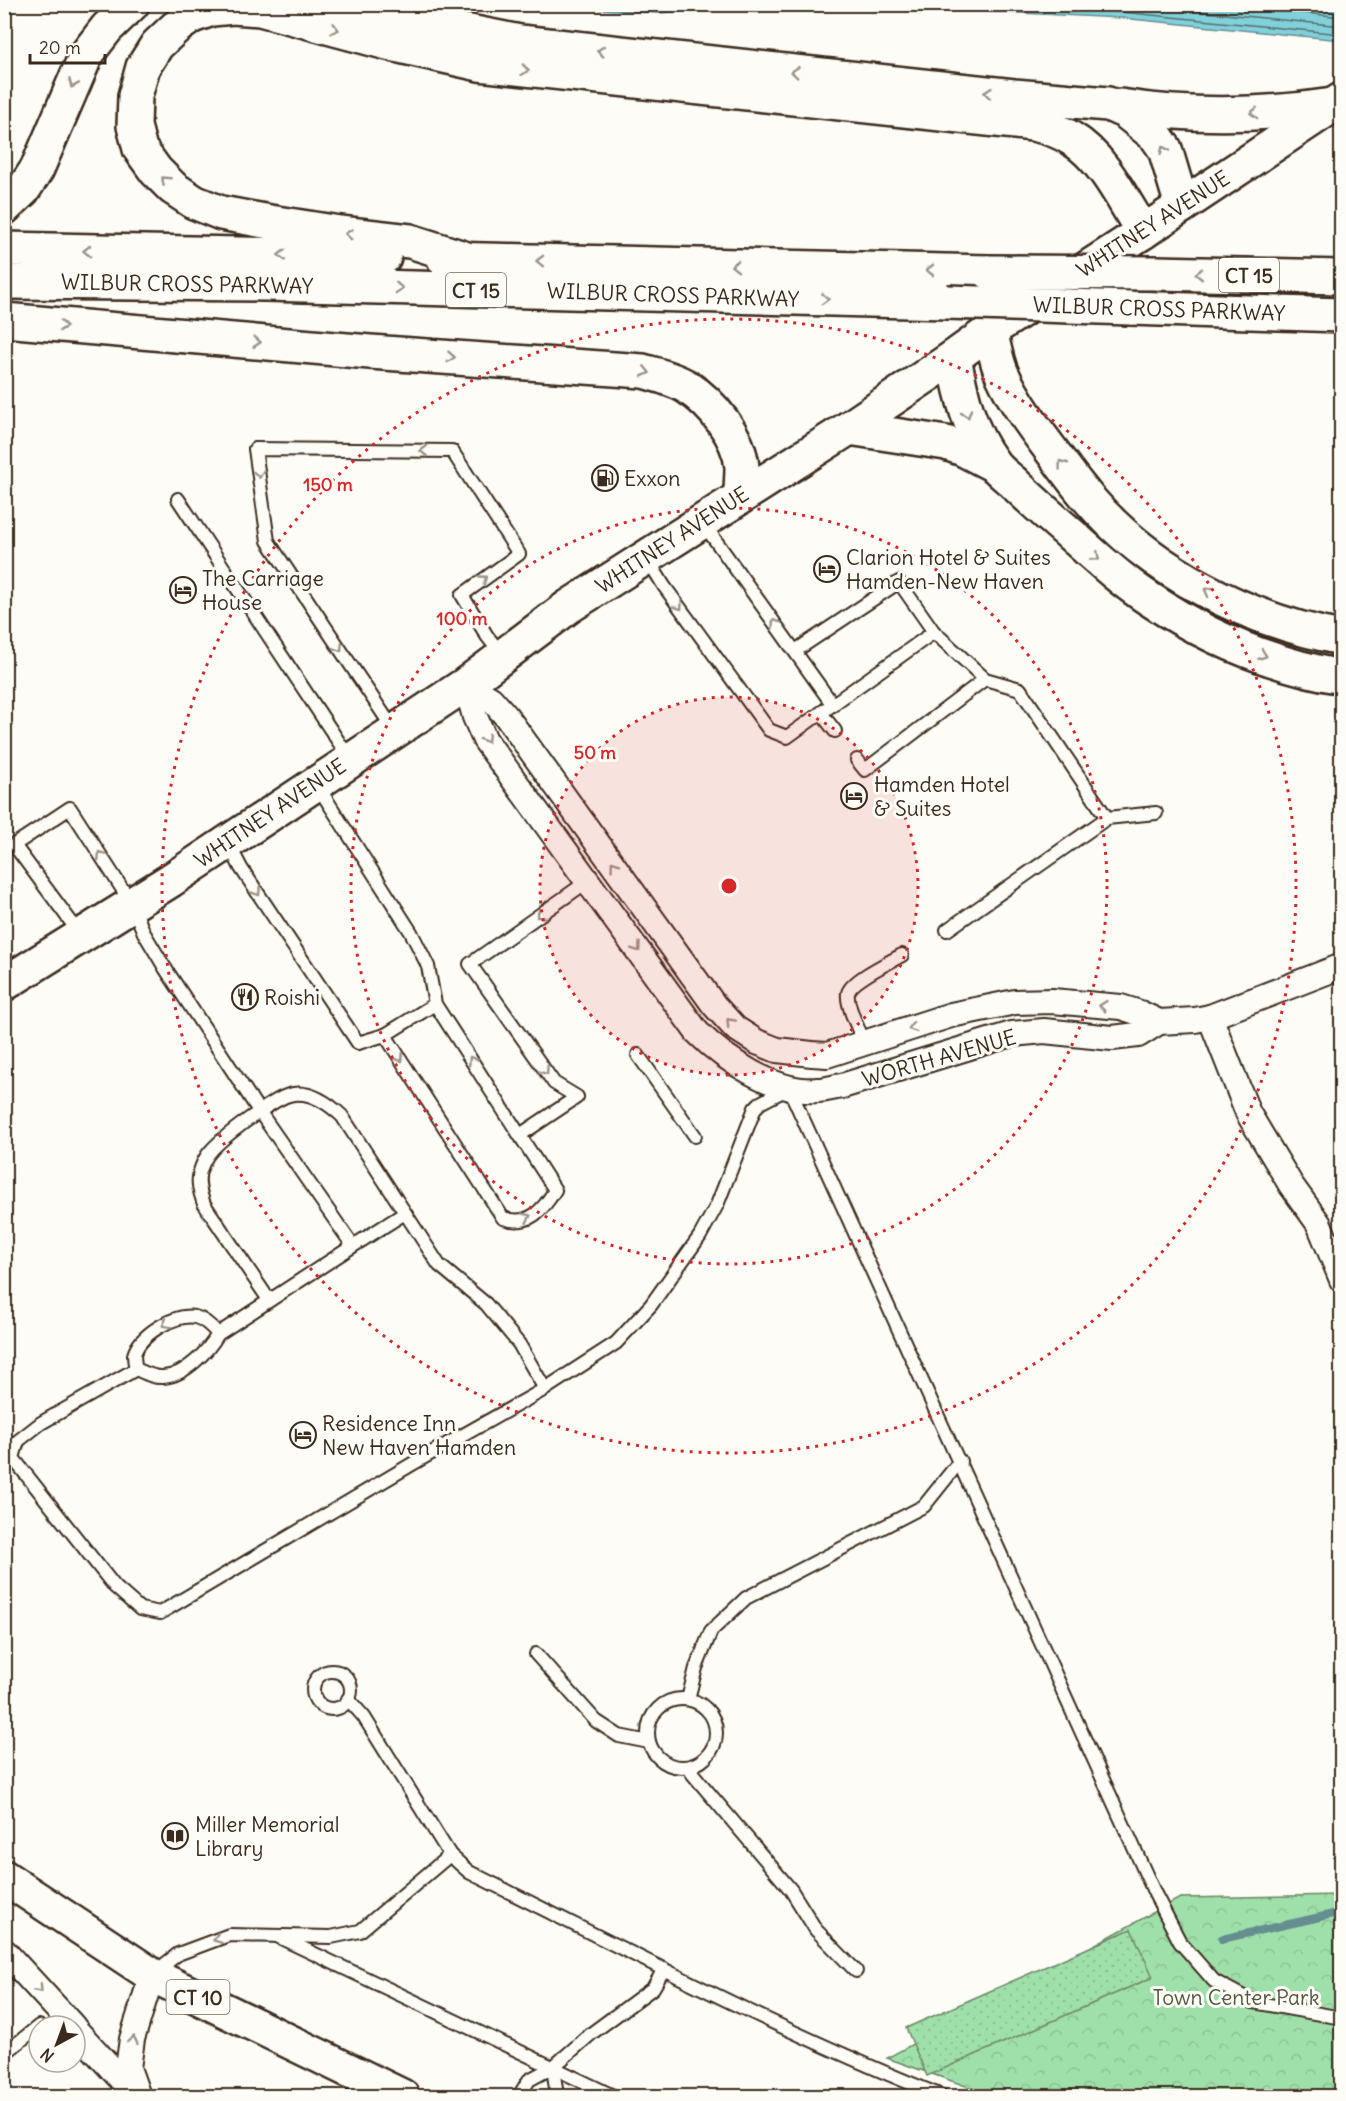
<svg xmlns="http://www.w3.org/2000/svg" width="1346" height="2101" viewBox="0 0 1346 2101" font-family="Delius,sans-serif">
  <defs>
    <pattern id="park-crowns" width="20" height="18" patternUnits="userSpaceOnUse" patternTransform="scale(1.5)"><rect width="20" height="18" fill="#9fe0aa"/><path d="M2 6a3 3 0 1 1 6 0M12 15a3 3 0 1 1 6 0" fill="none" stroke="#8ac092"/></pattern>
    <pattern id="garden-dots" width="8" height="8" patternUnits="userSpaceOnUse" patternTransform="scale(1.5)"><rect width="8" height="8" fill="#9fe0aa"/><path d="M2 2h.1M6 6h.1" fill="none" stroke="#8ac092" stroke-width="1.8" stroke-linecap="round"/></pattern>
  </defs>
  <rect width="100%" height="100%" fill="#fdfcf7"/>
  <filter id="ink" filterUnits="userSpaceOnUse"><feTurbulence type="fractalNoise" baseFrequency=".0167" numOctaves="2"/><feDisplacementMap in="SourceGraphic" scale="12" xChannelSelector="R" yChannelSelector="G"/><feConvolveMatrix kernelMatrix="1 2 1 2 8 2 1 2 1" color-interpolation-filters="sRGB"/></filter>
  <g filter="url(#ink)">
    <path fill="url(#park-crowns)" stroke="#6d8564" stroke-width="1.5" d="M1341 1895V2096H994L887 2058 1180 1898Z"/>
    <path fill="url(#garden-dots)" stroke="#6d8564" stroke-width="1.5" d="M1131 1929 1153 1977 927 2076 906 2028Z"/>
    <g fill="#81d1dc" stroke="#658e90" stroke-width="1.5">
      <path d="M538 5 763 4V5L659 13Z"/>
      <path d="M856 5H1341V40L1121 18Z"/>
    </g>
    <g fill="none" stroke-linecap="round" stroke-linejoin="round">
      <g stroke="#576d6a" stroke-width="1.5">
        <path d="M627 4 659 7 687 4"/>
        <path d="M977 4 1121 12 1342 34"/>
        <path d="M1125 4 1342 26"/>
        <path d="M1222 4 1342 17"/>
      </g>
      <path stroke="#658e90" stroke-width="8" d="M1222 1939 1342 1912"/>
      <defs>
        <g id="lane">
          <path d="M178 499 350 759"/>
          <path d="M703 523 833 705"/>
          <path d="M647 558 664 586 769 730 787 737 934 632 985 679 1020 689 1107 818 947 930"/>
          <path d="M795 651 899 582 934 632"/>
          <path d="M821 713 835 731"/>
          <path d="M394 730 268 541 255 449 452 451 519 554 462 595 487 636 502 655"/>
          <path d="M857 760 865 770 985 679"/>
          <path d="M1107 818 1156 813"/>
          <path d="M228 843 241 868 358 1043 385 1035 503 1218C529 1227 543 1210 555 1190L435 1004 428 966 411 932 317 785"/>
          <path d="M80 934 14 845 70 808 132 904 144 933 165 968 259 1111 353 1246 218 1334C208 1351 185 1376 163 1377 154 1378 145 1373 136 1369"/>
          <path d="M385 1035 435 1004"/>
          <path d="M865 1044C860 1032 846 1006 848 993 851 980 890 962 902 955"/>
          <path d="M638 1055 695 1136"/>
          <path d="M520 1135 577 1097 554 1083 470 964 588 881"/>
          <path d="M353 1246 405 1213"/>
          <path d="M269 1300 204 1204C200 1193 196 1180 201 1168 203 1163 206 1156 210 1152 221 1138 272 1100 289 1095 309 1089 328 1103 342 1116L439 1265 486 1304 519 1344 545 1389"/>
          <path d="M136 1369 41 1423 18 1441 13 1458 115 1587 140 1609 160 1613 419 1460 545 1389 616 1343 651 1305 700 1236 717 1205 755 1108 760 1103 789 1088 1155 1894 1180 1942 1214 1981 1253 2002 1342 2018"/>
          <path d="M136 1369C135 1365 134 1359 134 1355 139 1335 175 1313 195 1317 204 1319 212 1327 218 1334"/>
          <path d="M536 1654 596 1721 619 1736 649 1742"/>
          <circle cx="332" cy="1690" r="19"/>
          <circle cx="682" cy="1733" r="34"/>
          <path d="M348 1699 364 1717 450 1855"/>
          <path d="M688 1699 696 1668 711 1631 746 1598 924 1506 960 1461"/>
          <path d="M691 1766 692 1773 791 1890 816 1930 856 1971"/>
          <path d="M279 1937 613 2096"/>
          <path d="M155 1972 178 1954 229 1935 331 1937 360 1931 450 1855 469 1872C625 1949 780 2032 942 2096"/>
          <path d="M4 2054 39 2026"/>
          <path d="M553 2067 557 2096"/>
          <path d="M519 2096 529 2080 553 2067 592 2033 653 1988 664 1969"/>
        </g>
        <g id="street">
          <path d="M466 684 475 717 485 740 697 1032C725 1060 776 1094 818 1090 826 1090 834 1087 842 1086L1012 1034 1044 1031 1112 1038 1138 1035 1159 1022 1195 1020 1210 1017 1342 966"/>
          <path d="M466 684 491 699 506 716 714 1005 735 1028 757 1042 777 1050 812 1054 827 1055 951 1015 1015 1002 1052 1001 1121 1007 1140 1013 1159 1022"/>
          <path d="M1210 1017 1248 1113 1291 1185 1319 1224 1342 1280"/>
          <path d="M4 1951 73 2026"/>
          <path d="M75 2029 132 2091"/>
          <path d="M138 2096 128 2068 132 2039 152 1975"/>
        </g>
        <g id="primary">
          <path d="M4 984 171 880 466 684 568 607 849 428 954 357 990 331 1143 232 1341 100"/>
          <path d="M4 1877 152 1975 402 2096"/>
        </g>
        <g id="highway">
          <path d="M344 4 408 20 520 42 1014 96 1108 104 1126 112 1156 136 1165 149 1182 206"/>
          <path d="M1120 106C1191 117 1262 116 1333 105"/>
          <path d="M4 208 23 190 37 169 86 55 107 28 132 4"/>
          <path d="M4 249 384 257"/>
          <path d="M444 259 989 272"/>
          <path d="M467 259 410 241 340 233 270 222 221 213 194 202 173 188 156 171 140 149 134 126 135 96 143 67 157 45 175 28 192 16 212 9 233 7 260 9 395 45 479 64 1033 124C1047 127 1060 131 1072 139 1103 157 1124 202 1143 232"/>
          <path d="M1156 273 1342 277"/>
          <path d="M4 282 265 284 947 302"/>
          <path d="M1130 308 1342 315"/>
          <path d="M4 320 370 352 643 371C657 375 674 379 687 387 712 403 739 436 742 467 742 476 741 486 741 495"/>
          <path d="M990 331C994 345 996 361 1002 374 1015 403 1036 430 1054 454 1065 469 1076 484 1088 498 1150 571 1248 621 1342 638"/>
          <path d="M954 357C961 395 969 431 993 463 998 470 1006 476 1013 482 1028 497 1044 511 1060 525 1089 550 1116 577 1148 598 1206 637 1273 665 1342 677"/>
          <path d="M849 428 946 443 963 449 994 465"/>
        </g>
      </defs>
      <use href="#lane" stroke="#3b2a1e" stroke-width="16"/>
      <use href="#street" stroke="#3b2a1e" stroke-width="28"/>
      <use href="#primary" stroke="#3b2a1e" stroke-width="38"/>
      <use href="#highway" stroke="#3b2a1e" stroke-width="38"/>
      <use href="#lane" stroke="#fdfcf7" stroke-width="12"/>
      <use href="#street" stroke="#fdfcf7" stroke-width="24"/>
      <use href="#primary" stroke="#fdfcf7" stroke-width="33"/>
      <use href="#highway" stroke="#fdfcf7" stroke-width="33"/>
      <defs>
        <g id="highway-bridge">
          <path d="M989 272 1156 273"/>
          <path d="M947 302 1130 308"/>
        </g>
      </defs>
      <use href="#highway-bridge" stroke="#3b2a1e" stroke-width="38" stroke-linecap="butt"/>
      <use href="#highway-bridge" stroke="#fdfcf7" stroke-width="33"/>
    </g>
    <defs><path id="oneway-chevron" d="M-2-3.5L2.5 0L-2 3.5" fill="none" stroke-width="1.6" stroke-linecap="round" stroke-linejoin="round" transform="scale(1.5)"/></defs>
    <g stroke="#9c938a">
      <use href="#oneway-chevron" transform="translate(335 29) rotate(15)"/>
      <use href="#oneway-chevron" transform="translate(601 51) rotate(-174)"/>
      <use href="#oneway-chevron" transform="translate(525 70) rotate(7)"/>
      <use href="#oneway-chevron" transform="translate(795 72) rotate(-174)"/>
      <use href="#oneway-chevron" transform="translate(73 84) rotate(114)"/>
      <use href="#oneway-chevron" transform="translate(988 93) rotate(-174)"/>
      <use href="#oneway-chevron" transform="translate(1254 113) rotate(178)"/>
      <use href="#oneway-chevron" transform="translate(1164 150) rotate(-115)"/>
      <use href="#oneway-chevron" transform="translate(165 180) rotate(-137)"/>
      <use href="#oneway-chevron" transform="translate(349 234) rotate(-174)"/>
      <use href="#oneway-chevron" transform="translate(87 251) rotate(-179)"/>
      <use href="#oneway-chevron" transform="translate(282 255) rotate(-179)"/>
      <use href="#oneway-chevron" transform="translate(540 261) rotate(-179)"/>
      <use href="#oneway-chevron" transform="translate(735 266) rotate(-179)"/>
      <use href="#oneway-chevron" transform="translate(930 270) rotate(-179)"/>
      <use href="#oneway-chevron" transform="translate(1199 274) rotate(-179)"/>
      <use href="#oneway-chevron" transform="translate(399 288) rotate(2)"/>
      <use href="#oneway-chevron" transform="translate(825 299) rotate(2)"/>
      <use href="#oneway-chevron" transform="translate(63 326) rotate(6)"/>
      <use href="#oneway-chevron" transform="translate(257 342) rotate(5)"/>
      <use href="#oneway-chevron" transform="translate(451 357) rotate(4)"/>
      <use href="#oneway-chevron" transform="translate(646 372) rotate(13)"/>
      <use href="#oneway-chevron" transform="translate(967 414) rotate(71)"/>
      <use href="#oneway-chevron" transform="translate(424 451) rotate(-179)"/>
      <use href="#oneway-chevron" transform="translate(1062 464) rotate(-127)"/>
      <use href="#oneway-chevron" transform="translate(259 474) rotate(82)"/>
      <use href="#oneway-chevron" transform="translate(1096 557) rotate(41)"/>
      <use href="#oneway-chevron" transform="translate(483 579) rotate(-36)"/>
      <use href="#oneway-chevron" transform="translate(1208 591) rotate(-151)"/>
      <use href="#oneway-chevron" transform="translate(679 606) rotate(54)"/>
      <use href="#oneway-chevron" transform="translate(775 623) rotate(-126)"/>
      <use href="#oneway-chevron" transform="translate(339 648) rotate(57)"/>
      <use href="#oneway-chevron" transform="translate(1263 655) rotate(20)"/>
      <use href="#oneway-chevron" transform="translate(486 739) rotate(60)"/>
      <use href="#oneway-chevron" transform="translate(101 855) rotate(-123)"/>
      <use href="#oneway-chevron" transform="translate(614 865) rotate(-126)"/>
      <use href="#oneway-chevron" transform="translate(257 892) rotate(56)"/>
      <use href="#oneway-chevron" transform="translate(540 915) rotate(145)"/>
      <use href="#oneway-chevron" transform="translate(637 948) rotate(54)"/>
      <use href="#oneway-chevron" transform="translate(1103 1006) rotate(-174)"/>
      <use href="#oneway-chevron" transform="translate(730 1022) rotate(-133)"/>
      <use href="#oneway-chevron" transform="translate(912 1028) rotate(161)"/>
      <use href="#oneway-chevron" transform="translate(400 1058) rotate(57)"/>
      <use href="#oneway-chevron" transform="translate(472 1060) rotate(-123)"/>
      <use href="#oneway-chevron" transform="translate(545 1071) rotate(55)"/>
      <use href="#oneway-chevron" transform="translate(527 1217) rotate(-25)"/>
      <use href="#oneway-chevron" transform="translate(166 1324) rotate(151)"/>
      <use href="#oneway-chevron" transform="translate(217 1939) rotate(159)"/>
      <use href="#oneway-chevron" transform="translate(39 1989) rotate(48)"/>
      <use href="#oneway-chevron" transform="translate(133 2040) rotate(-78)"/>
    </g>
  </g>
  <circle cx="729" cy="886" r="189" fill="#d62828" fill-opacity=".12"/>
  <g fill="none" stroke="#d62828" stroke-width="3" stroke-dasharray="3 6">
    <circle cx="729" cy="886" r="189"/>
    <circle cx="729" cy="886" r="378"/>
    <circle cx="729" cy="886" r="567"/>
  </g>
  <defs>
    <symbol id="fuel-ring" viewBox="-11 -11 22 22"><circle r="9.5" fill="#fdfcf7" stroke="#3b2a1e" stroke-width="1.5"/><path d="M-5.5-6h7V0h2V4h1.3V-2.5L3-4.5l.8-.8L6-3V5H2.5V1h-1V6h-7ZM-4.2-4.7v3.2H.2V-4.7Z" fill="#3b2a1e"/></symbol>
    <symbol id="hotel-ring" viewBox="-11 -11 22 22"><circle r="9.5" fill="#fdfcf7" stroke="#3b2a1e" stroke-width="1.5"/><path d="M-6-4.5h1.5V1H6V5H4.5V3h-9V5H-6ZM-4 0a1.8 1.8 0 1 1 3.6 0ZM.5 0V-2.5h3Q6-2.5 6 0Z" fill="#3b2a1e"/></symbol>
    <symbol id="restaurant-ring" viewBox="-11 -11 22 22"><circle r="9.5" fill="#fdfcf7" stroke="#3b2a1e" stroke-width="1.5"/><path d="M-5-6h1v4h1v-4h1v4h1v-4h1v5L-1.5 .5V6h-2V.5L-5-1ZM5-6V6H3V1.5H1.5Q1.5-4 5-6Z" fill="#3b2a1e"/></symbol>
    <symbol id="library-ring" viewBox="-11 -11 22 22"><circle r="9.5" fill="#fdfcf7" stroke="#3b2a1e" stroke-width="1.5"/><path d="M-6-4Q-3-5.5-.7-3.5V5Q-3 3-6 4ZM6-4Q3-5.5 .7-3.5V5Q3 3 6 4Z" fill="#3b2a1e"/></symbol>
  </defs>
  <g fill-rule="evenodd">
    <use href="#fuel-ring" x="590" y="463" width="30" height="30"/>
    <use href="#hotel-ring" x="812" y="554" width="30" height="30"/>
    <use href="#hotel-ring" x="168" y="575" width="30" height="30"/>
    <use href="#hotel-ring" x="839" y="781" width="30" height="30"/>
    <use href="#restaurant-ring" x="230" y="982" width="30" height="30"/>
    <use href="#hotel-ring" x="288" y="1420" width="30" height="30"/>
    <use href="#library-ring" x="160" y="1821" width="30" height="30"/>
  </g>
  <g text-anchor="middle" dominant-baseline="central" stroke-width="6" stroke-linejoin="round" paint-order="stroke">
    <g fill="#fdfcf7" stroke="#75695f" stroke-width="1.5">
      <rect x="1219" y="258" width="60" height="34" rx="4.5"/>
      <rect x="446" y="273" width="60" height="34" rx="4.5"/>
      <rect x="166.5" y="1980" width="63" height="34" rx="4.5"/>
    </g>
    <g font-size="20" font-weight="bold" fill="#3b2a1e">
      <text x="1249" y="275">CT 15</text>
      <text x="476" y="290">CT 15</text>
      <text x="198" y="1997">CT 10</text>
    </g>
    <g font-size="21" fill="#3b2a1e" stroke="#fdfcf7">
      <text transform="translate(1153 224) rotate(-33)">WHITNEY AVENUE</text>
      <text transform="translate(187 284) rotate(1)">WILBUR CROSS PARKWAY</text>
      <text transform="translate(673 295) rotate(2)">WILBUR CROSS PARKWAY</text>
      <text transform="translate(1159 309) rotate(2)">WILBUR CROSS PARKWAY</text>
      <text transform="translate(672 540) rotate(-33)">WHITNEY AVENUE</text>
      <text transform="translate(270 813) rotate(-34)">WHITNEY AVENUE</text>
      <text transform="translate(939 1058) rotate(-16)">WORTH AVENUE</text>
    </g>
    <g font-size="21" fill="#3b2a1e" stroke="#fdfcf7" text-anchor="start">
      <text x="624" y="478">Exxon</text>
      <text x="846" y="557">Clarion Hotel &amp; Suites<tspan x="846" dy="24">Hamden-New Haven</tspan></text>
      <text x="202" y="578">The Carriage<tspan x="202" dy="24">House</tspan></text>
      <text x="874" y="784">Hamden Hotel<tspan x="874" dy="24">&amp; Suites</tspan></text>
      <text x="264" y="997">Roishi</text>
      <text x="322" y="1423">Residence Inn<tspan x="322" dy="24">New Haven Hamden</tspan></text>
      <text x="195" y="1824">Miller Memorial<tspan x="195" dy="24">Library</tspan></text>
    </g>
    <g font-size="21" fill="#545841" stroke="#fdfcf7">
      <text x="1236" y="1997">Town Center Park</text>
    </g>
  </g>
  <circle cx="729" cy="886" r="9" fill="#d62828" stroke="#fdfcf7" stroke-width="3"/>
  <g font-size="18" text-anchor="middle" font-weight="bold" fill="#d62828" stroke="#fdfcf7" stroke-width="6" stroke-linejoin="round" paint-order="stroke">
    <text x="328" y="491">150 m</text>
    <text x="462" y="625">100 m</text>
    <text x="595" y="759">50 m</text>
  </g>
  <rect width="1346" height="2101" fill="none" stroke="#fdfcf7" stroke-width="24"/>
  <rect x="12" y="12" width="1322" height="2077" fill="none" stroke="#3b2a1e" stroke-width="2" filter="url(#ink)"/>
  <g transform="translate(57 2044) rotate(221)"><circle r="28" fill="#fdfcf7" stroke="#afa8a0" stroke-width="1.5"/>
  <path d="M0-4.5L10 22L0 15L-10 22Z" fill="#3b2a1e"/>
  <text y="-9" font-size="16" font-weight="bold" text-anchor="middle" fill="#3b2a1e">N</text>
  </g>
  <path d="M30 54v9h75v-9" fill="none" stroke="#3b2a1e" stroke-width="3"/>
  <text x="39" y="54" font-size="18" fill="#3b2a1e" stroke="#fdfcf7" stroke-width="4.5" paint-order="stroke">20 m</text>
</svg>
